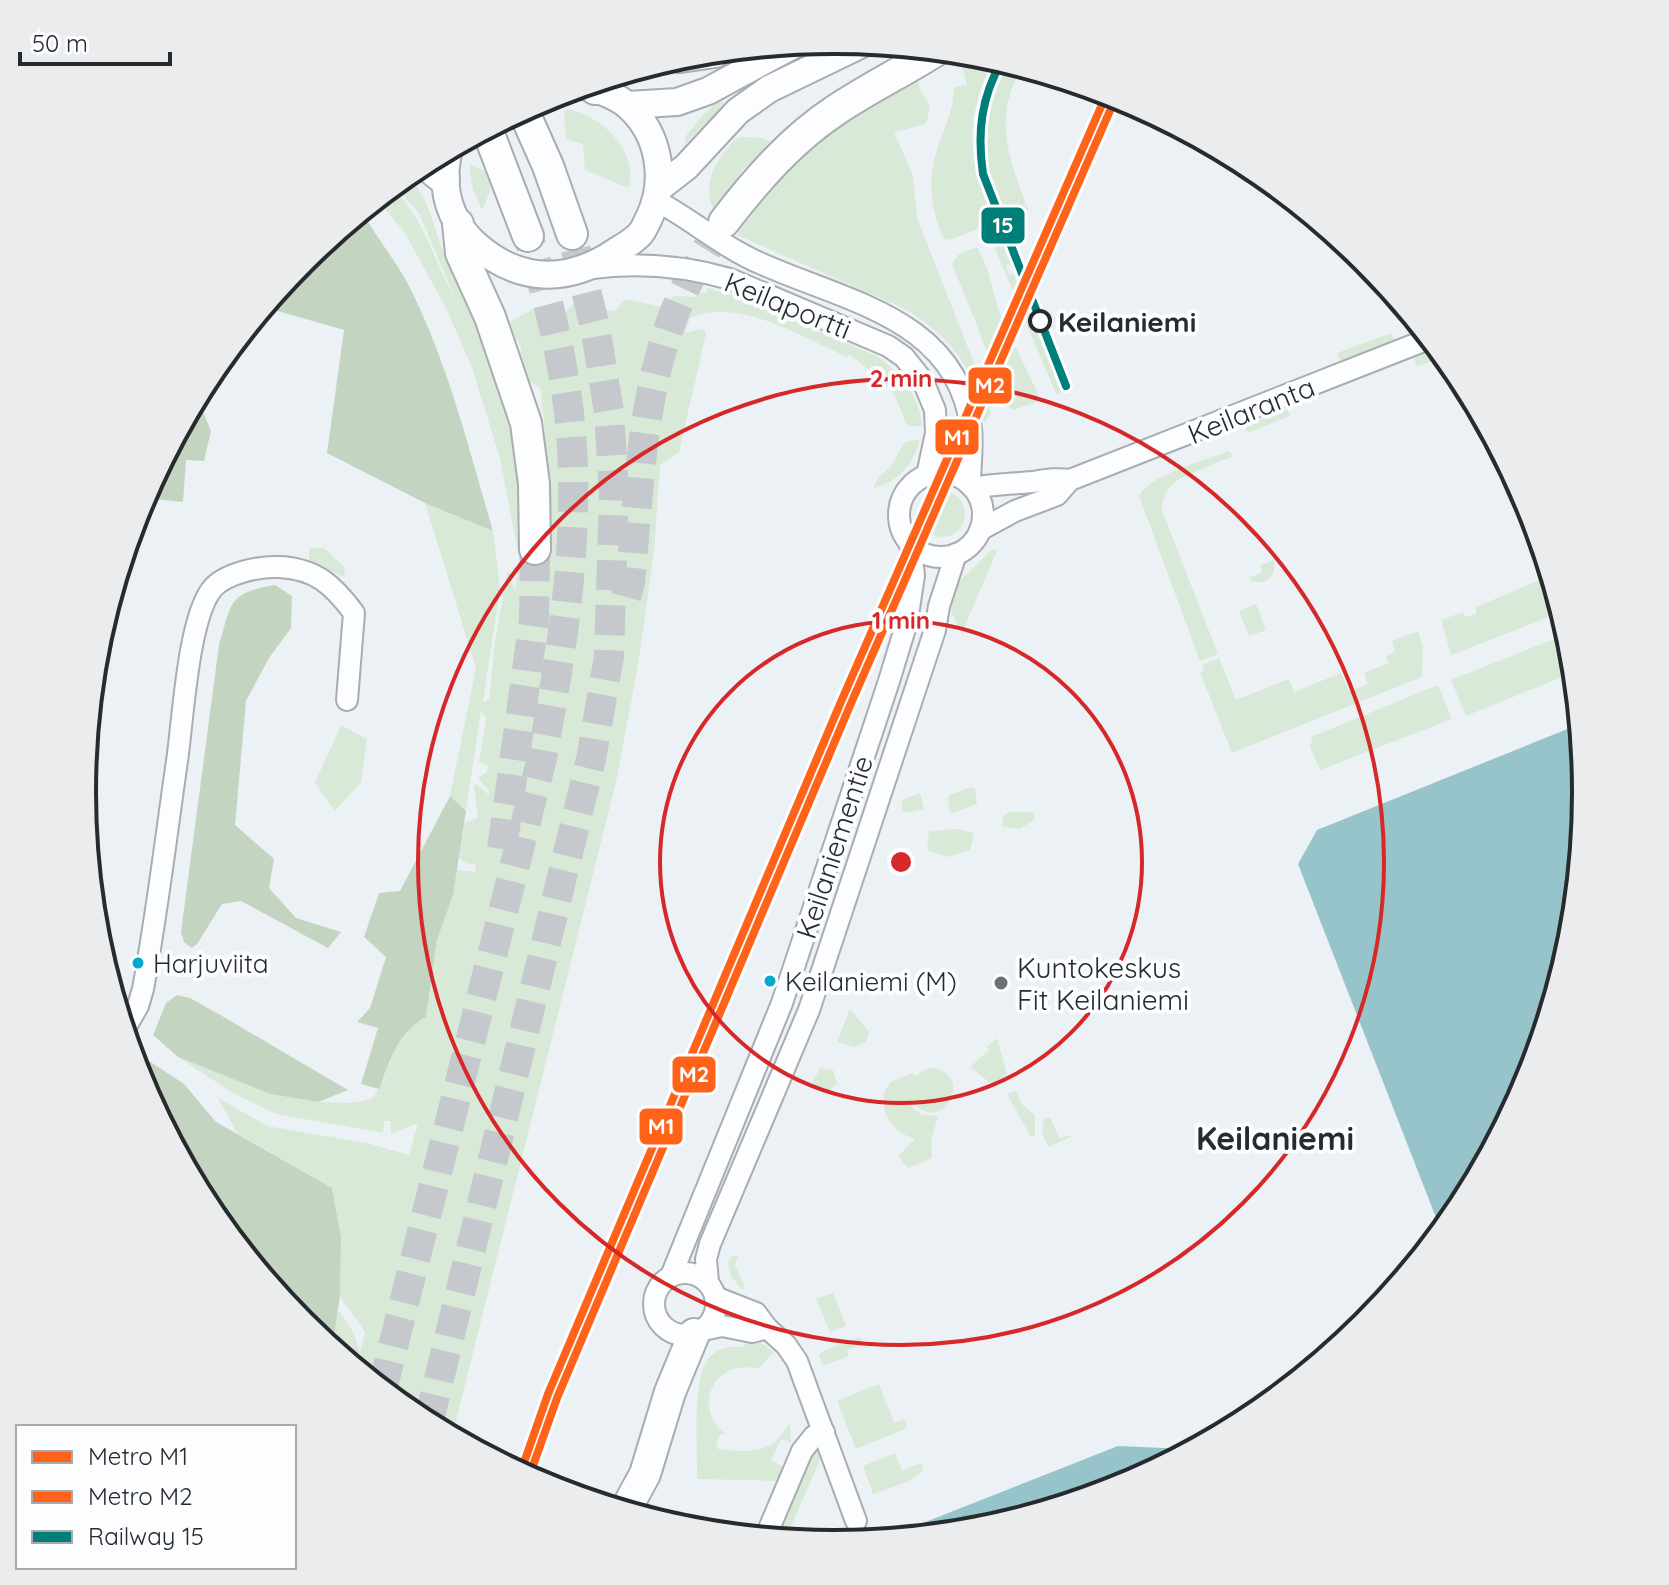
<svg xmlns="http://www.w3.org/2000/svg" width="1669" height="1585" viewBox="0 0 1669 1585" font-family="Quicksand,sans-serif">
  <rect width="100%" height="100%" fill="#ecf1f6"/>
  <g fill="#d9e9d7">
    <path d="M959 52 995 59C976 90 968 128 975 164L980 162C978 126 981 92 1001 60L1022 67C992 120 1009 156 1028 210L949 240 943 238C929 204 927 176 940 141 947 122 954 107 954 87L967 85Z"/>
    <path d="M919 77V87L930 107 926 124 894 132 913 175 917 218 987 396 991 414 984 423 977 394 970 377 971 376C955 346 933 325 903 308L737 235C766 193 799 157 839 126 863 107 892 93 919 77Z"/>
    <path d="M719 101H722L724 105 685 144V137L703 115Z"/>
    <path d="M566 109C600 114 641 152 628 188L585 170 583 144 566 139 564 112Z"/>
    <path d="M743 137 764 138 770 142 741 172 714 213C702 181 714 163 735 139Z"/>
    <path d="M469 164 485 171 491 189 482 210 473 190Z"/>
    <path d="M406 175C430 196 431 223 443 250 465 302 493 353 508 408 521 453 519 501 521 547L550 551 544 422 540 388 530 382 520 352 522 350 518 340 516 341 510 322 537 307 561 318 573 304 614 311 626 299 662 307 674 296 698 297 700 292 706 293 707 288 732 295 877 356C902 375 919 394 922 426H910L906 423 895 396 886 384 849 354 847 357C801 337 741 297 690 318L685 333 703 329 706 332 705 338 679 452 660 465 654 552 638 665 616 782 452 1437 416 1418 332 1349 337 1313 340 1312 353 1332 360 1352 365 1332 340 1296 341 1237 332 1188 237 1133 218 1098 267 1126 367 1143 409 1155 418 1123 391 1134 390 1121H384L383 1133 276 1114 233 1093 178 1057 270 1094 318 1102 350 1103 372 1099C394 1069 389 1036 426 1017L437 940 453 895 457 870 475 872 476 865 465 863 459 857 465 823 478 818 474 786 476 784 489 795V791L478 778 487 772 488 766 479 762 486 718 481 711 466 811 450 796 476 668 425 503 493 531 500 588 483 702 489 699 495 641 507 573 510 571 515 592 519 558 500 458 472 368 446 308 405 233 377 199 392 187C424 218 433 259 454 296L419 213 394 185Z"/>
    <path d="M1000 237 1011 264 1006 266 1009 275 1014 274 1062 392 1056 394 994 246 996 239Z"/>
    <path d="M977 247 987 268 1000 315 1041 400 1013 410 1007 406 974 318 976 315 973 316 952 264 958 255Z"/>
    <path d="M1391 333 1395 341 1341 363 1337 353Z"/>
    <path d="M1438 348 1445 356 1417 367 1414 358Z"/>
    <path d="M1287 409 1290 416 1248 433 1245 426Z"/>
    <path d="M920 439C915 463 896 484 873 488L878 478 891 466 902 446 906 442Z"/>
    <path d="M1229 451 1233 457C1222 459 1213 465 1203 469 1181 477 1162 484 1162 511L1218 654 1200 661 1139 496C1147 476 1208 459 1229 451Z"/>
    <circle cx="942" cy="514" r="23"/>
    <path d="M309 548H324L344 567 345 577 309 561Z"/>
    <path d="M992 549 997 551 964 628 958 626 950 609 957 584Z"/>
    <path d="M1274 560C1277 575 1267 586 1252 581L1249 578 1262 572 1260 565Z"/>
    <path d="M1551 575 1562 612 1451 655 1441 620 1463 612 1465 617 1476 614V607Z"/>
    <path d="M1256 604 1266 630 1249 636 1239 611Z"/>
    <path d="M1418 631 1423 647 1422 677 1232 753 1200 672 1204 671 1202 665 1219 658 1236 700 1289 679 1294 692 1341 673 1349 691 1368 684 1364 673 1389 663 1386 656 1395 652 1392 641Z"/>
    <path d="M1569 633 1575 672 1466 716 1451 680Z"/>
    <path d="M1438 685 1452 719 1320 770 1310 747 1313 736Z"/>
    <path d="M341 725 367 739 361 782 335 811 315 783Z"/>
    <path d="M970 787 975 788 977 804 950 814 948 796Z"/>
    <path d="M920 793 924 809 905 813 902 810V800Z"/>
    <path d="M1009 812H1033L1035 819 1020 829 1002 826 1003 817Z"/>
    <path d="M957 829 974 833 970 850 947 857 927 850 929 831Z"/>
    <path d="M850 1009 869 1032 866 1042 854 1047 837 1042Z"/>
    <path d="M997 1038 1007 1075 994 1086 970 1067 989 1050 987 1047Z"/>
    <path d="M820 1068 833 1070 837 1083 830 1090 822 1091 812 1083Z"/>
    <path d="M928 1068C975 1068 948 1136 914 1104L911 1106 922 1115 938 1116 931 1140 932 1158 908 1168 898 1156 915 1139C893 1132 881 1116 884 1092L891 1082 912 1073 915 1076Z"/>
    <path d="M1016 1091 1022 1104 1035 1115V1136L1031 1137 1007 1094Z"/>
    <path d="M1050 1117 1059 1138 1070 1135 1071 1137 1048 1147 1042 1132 1044 1119Z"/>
    <path d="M738 1255 735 1265 744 1285 743 1291 731 1276 728 1264 731 1257Z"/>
    <path d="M286 1287 314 1319 318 1337 302 1324 282 1300Z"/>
    <path d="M833 1293 846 1326 830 1332 816 1299Z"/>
    <path d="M860 1337 863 1344 847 1350 849 1356 823 1366 819 1355 823 1351Z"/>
    <path d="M747 1338 763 1344 774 1352 758 1369C715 1357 690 1408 726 1434L720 1435 716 1445 718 1449C738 1451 764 1455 779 1438 784 1433 786 1427 790 1422L791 1443 781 1439 771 1461 787 1468 780 1481 697 1479C698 1450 691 1379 709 1358 719 1347 731 1346 744 1347Z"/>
    <path d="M879 1384 894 1423 904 1419 907 1428 856 1449 837 1401Z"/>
    <path d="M815 1442 820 1460 786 1538 772 1533Z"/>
    <path d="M895 1453 902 1471 921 1463 924 1470 907 1482 873 1494 863 1466Z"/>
  </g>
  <g fill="#c3d5c0">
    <path d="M359 214 368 222C382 245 400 267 411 290 449 367 469 449 493 531L425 503 327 453 344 330 264 307 303 260Z"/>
    <path d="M197 397 211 431 204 461 186 460 183 502 143 498Z"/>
    <path d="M275 585 292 596 291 628 269 658 246 701 235 825 274 859 269 888 296 918 341 932 328 948 241 901 222 904 197 944 192 948 184 942 181 932 219 645C232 602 228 593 275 585Z"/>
    <path d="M450 796 466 811 453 895 437 940 426 1017C397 1032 391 1060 379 1089L361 1084 378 1028 357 1022 370 1008 386 957 364 937 379 893 400 891Z"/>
    <path d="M177 995 190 998 222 1016 348 1090 318 1102 270 1094 178 1057 153 1035 166 1003Z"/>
    <path d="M134 1051 184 1084 216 1122 332 1188 341 1237 340 1296 332 1349 318 1337 314 1318 286 1288 282 1300 209 1210 139 1080 131 1054Z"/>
  </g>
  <g fill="#96c4ca">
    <path d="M1580 724 1587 793 1572 940 1530 1081 1460 1211 1442 1233 1298 864 1317 830Z"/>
    <path d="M1118 1446 1187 1449 1188 1453 1122 1488 981 1531 892 1539 890 1536Z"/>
  </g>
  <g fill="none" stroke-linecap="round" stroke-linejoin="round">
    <g stroke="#c5c9ce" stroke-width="30" stroke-dasharray="30 15" stroke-linecap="butt">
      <path d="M626 597 630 583C639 492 641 394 676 309 688 278 706 250 724 222"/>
      <path d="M502 849 534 620 535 549"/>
      <path d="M382 1390 542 758C563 646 582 528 569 413 562 353 547 294 528 236"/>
      <path d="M428 1424 591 759 609 657 614 492 609 412 595 327 572 234"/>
    </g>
    <defs>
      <g id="minor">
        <path d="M657 201C694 221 724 248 762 264 847 302 958 319 971 429 973 447 970 467 970 485"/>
        <path d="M592 268C639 262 684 266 730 279L888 346 904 357 923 381 935 410 936 433 927 475"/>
        <circle cx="941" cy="515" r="42"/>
        <path d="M973 488C993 484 1012 484 1032 482 1046 480 1056 478 1070 480"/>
        <path d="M980 530 1015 511 1057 495 1070 480 1431 338"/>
        <path d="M124 1030 138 1006 143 989C157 914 166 837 177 761 183 720 188 619 212 589 225 573 260 566 280 567 316 569 333 585 354 613L347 700"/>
        <circle cx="685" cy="1304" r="31"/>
        <path d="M671 1276 782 1003 889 681 907 622 914 575 910 544"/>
        <path d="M708 1283 706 1259 710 1244 809 1010 935 630 939 606 956 554"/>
        <path d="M715 1297 756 1313 767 1328 786 1345 797 1361 856 1521"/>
        <path d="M703 1330 722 1326 752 1332 767 1328"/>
        <path d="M765 1538 802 1451 814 1436 824 1432"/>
      </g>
      <g id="major">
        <path d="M628 105 677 102 708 91 795 44"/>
        <path d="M449 149C440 186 447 218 475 244 519 283 567 284 615 252 623 247 634 241 640 234 644 230 646 223 649 218 667 181 660 134 628 106 616 95 599 90 584 86"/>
        <path d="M659 188 686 167 738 111 769 89 864 43"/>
      </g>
      <g id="highway">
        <path d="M680 57 715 52"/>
        <path d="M592 83 595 89"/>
        <path d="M523 110 548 166 572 234"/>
        <path d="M487 129 528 236"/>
        <path d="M424 163 444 179"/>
        <path d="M724 222C756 180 792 139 836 110 869 88 904 71 937 50"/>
        <path d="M458 224 461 253 490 317 526 423 534 484 535 549"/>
        <path d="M625 1511 645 1474 670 1392 694 1334"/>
      </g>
    </defs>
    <use href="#minor" stroke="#a9acb0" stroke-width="24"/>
    <use href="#major" stroke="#a9acb0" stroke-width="30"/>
    <use href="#highway" stroke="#a9acb0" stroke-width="34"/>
    <use href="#minor" stroke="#fcfdfe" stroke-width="20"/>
    <use href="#major" stroke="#fcfdfe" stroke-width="26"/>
    <use href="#highway" stroke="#fcfdfe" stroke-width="30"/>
    <defs>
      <path id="rail-1" d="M1002 61C981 97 977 133 983 174L1066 386"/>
    </defs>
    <use href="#rail-1" stroke="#fbfdff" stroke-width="14"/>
    <use href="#rail-1" stroke="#007e79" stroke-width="8"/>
    <defs>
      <path id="metro-1" d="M520 1474 548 1394 840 704 1107 93"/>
      <path id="metro-2" d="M529 1477 557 1398 849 708 1116 97"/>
    </defs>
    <use href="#metro-1" stroke="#fbfdff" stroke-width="14"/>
    <use href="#metro-2" stroke="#fbfdff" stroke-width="14"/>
    <use href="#metro-1" stroke="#ff6319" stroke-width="8"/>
    <use href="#metro-2" stroke="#ff6319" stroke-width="8"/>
  </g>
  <g fill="none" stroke="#d62828" stroke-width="4">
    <circle cx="901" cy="862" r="241"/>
    <circle cx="901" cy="862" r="483"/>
  </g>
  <circle fill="#fbfdff" stroke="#282b2e" stroke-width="4" cx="1040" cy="321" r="10"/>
  <g fill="#00a9ce" stroke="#fbfdff" stroke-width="3">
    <circle cx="138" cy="963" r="7"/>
    <circle cx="770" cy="981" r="7"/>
  </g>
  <circle fill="#6d7074" stroke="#fbfdff" stroke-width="3" cx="1001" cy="983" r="8"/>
  <g text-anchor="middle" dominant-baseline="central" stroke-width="8" stroke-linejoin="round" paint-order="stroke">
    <g font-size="26" fill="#282b2e" stroke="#fbfdff" text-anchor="start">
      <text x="153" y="963">Harjuviita</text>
      <text x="785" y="981">Keilaniemi (M)</text>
    </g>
    <g font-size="28" fill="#282b2e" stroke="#fbfdff">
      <text transform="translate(788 305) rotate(22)">Keilaportti</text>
      <text transform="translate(1251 410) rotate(-22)">Keilaranta</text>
      <text transform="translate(834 847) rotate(-72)">Keilaniementie</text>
    </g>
    <g font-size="28" font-weight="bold" fill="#282b2e" stroke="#fbfdff" text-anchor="start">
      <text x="1058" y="321">Keilaniemi</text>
    </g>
    <g font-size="28" fill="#282b2e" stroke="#fbfdff" text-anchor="start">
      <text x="1017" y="967">Kuntokeskus<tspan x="1017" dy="32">Fit Keilaniemi</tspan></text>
    </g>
    <g font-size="32" font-weight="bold" fill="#282b2e" stroke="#fbfdff">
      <text x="1275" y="1138">Keilaniemi</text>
    </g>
  </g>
  <path d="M0 0H1669V1585H0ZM96 792a738 738 0 1 1 1476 0a738 738 0 1 1-1476 0Z" fill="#eaecee" fill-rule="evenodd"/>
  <path fill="none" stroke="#282b2e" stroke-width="4" d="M96 792a738 738 0 1 1 1476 0a738 738 0 1 1-1476 0Z"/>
  <circle cx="901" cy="862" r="12" fill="#d62828" stroke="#fbfdff" stroke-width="4"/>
  <g font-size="24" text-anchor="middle" font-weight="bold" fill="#d62828" stroke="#fbfdff" stroke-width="8" stroke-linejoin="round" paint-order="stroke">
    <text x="901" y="387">2 min</text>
    <text x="901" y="629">1 min</text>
  </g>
  <g stroke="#fbfdff" stroke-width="3">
    <rect x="980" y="206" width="46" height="39" rx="8" fill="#007e79"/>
    <rect x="967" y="366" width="46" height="39" rx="8" fill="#ff6319"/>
    <rect x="934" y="418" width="46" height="38" rx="8" fill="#ff6319"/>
    <rect x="671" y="1055" width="46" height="39" rx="8" fill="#ff6319"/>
    <rect x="638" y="1107" width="46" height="39" rx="8" fill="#ff6319"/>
  </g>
  <g font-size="22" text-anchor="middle" font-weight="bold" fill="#fff">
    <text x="1003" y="233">15</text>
    <text x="990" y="393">M2</text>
    <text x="957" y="445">M1</text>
    <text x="694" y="1082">M2</text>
    <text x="661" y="1134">M1</text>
  </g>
  <rect x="16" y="1425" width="280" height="144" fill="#fbfdff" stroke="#a7a9ab" stroke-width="2"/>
  <rect x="32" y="1451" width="40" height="12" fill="#ff6319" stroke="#a7a9ab" stroke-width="2"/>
  <text x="88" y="1465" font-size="24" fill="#282b2e">Metro M1</text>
  <rect x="32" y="1491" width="40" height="12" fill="#ff6319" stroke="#a7a9ab" stroke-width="2"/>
  <text x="88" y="1505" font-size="24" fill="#282b2e">Metro M2</text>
  <rect x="32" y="1531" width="40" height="12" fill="#007e79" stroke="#a7a9ab" stroke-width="2"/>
  <text x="88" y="1545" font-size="24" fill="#282b2e">Railway 15</text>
  <path d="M20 52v12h150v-12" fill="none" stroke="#282b2e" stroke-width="4"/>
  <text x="32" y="52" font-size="24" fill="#282b2e" stroke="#fbfdff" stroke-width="6" paint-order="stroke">50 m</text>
</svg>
